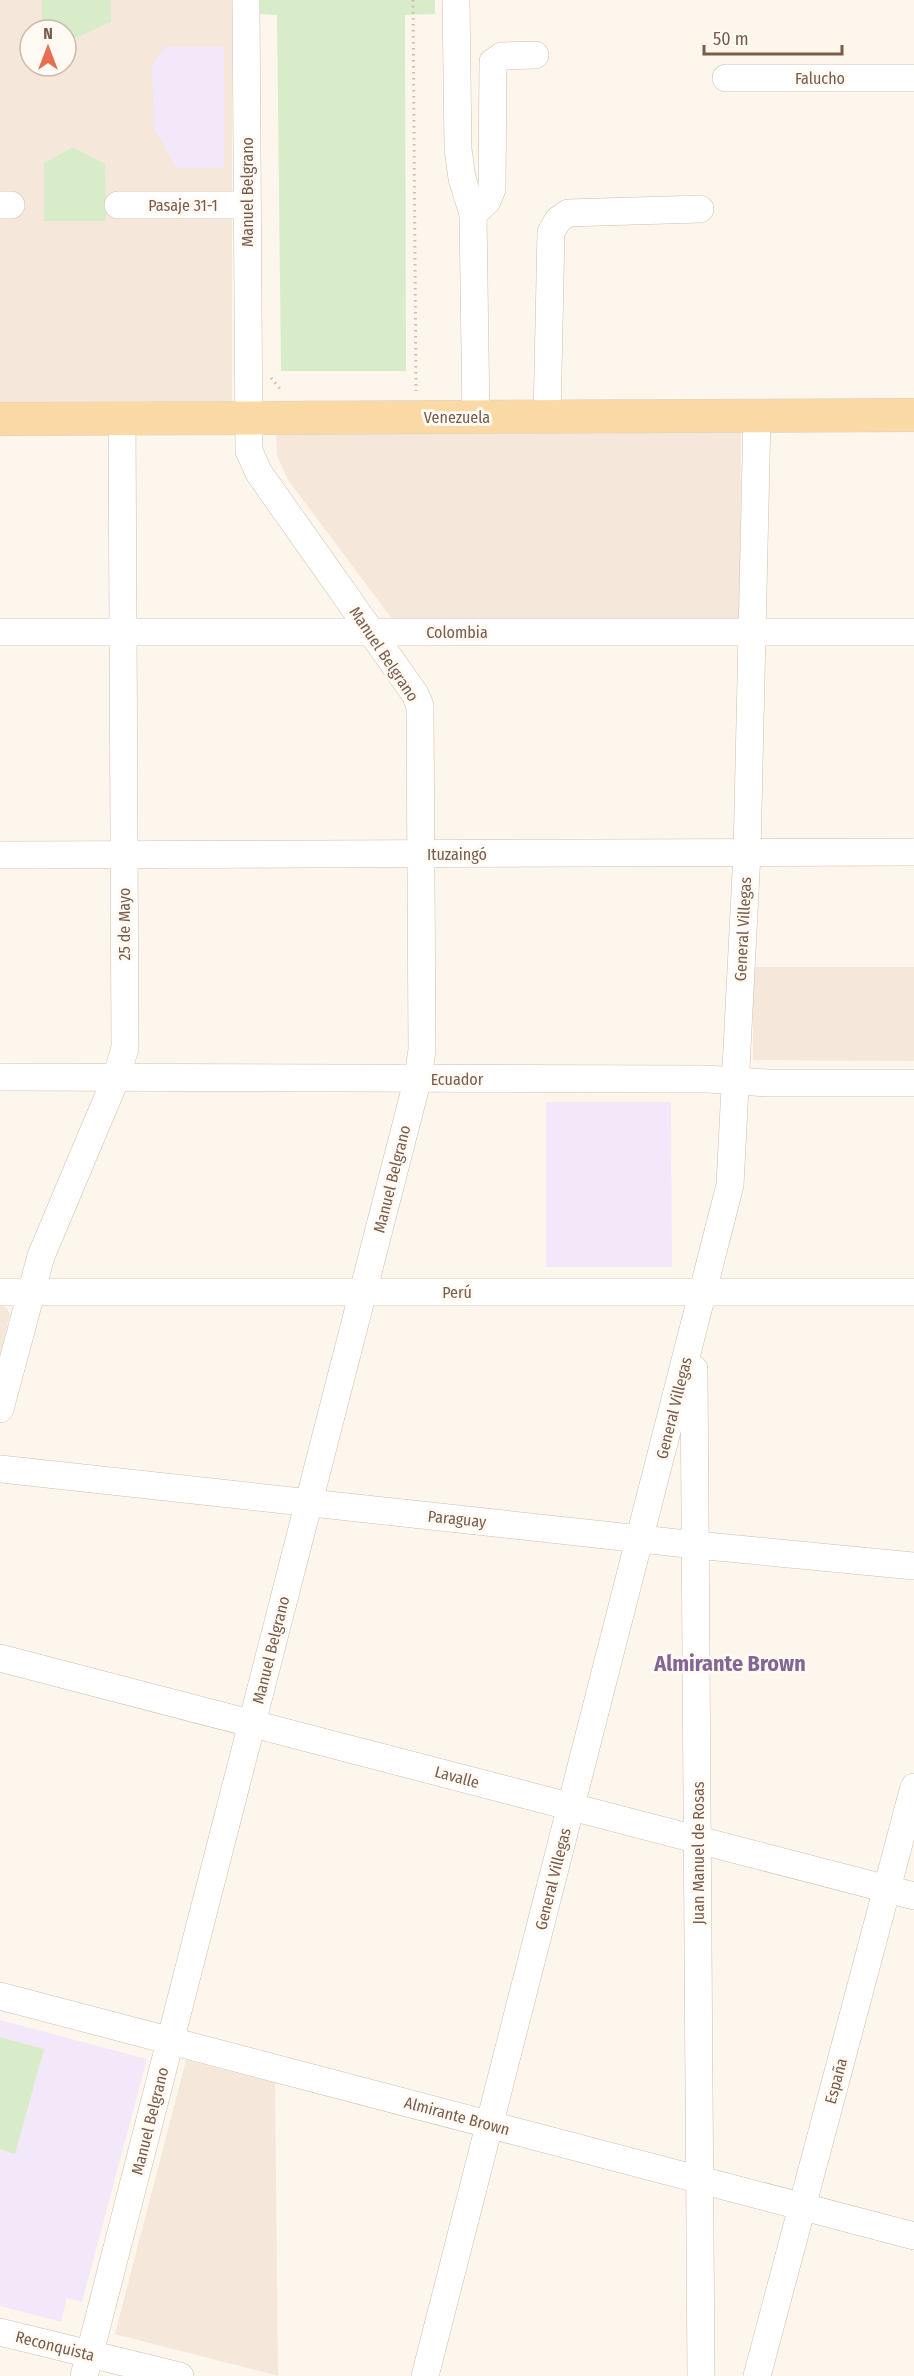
<svg xmlns="http://www.w3.org/2000/svg" width="914" height="2376" viewBox="0 0 914 2376" font-family="'Fira Sans Condensed',sans-serif">
  <rect width="100%" height="100%" fill="#fdf6ec"/>
  <g fill="#f5e8da" fill-rule="evenodd">
    <path d="M0 0H232V401L0 402ZM30 30H66V66H30Z"/>
    <path d="M276 429 741 430 740 618 392 619 288 480 277 456Z"/>
    <path d="M753 967H914V1061L753 1060Z"/>
    <path d="M0 1305 7 1308 10 1314 0 1355Z"/>
    <path d="M186 2060 275 2083 278 2376 115 2334Z"/>
  </g>
  <g fill="#f3e8fa">
    <path d="M164 47H224V168H177L154 128 152 66Z"/>
    <path d="M546 1102H671L672 1267H546Z"/>
    <path d="M0 2020 147 2059 82 2302 67 2298 61 2322 0 2306Z"/>
  </g>
  <g fill="#d8ecc9">
    <path d="M42 0H111V22L76 38 66 33V30H60L42 21Z"/>
    <path d="M259 0H435V14L405 15 406 371H281L277 15 259 14Z"/>
    <path d="M73 147 105 164 106 221H44V163Z"/>
    <path d="M0 2037 44 2049 15 2154 0 2149Z"/>
  </g>
  <g fill="none" stroke-linecap="round" stroke-linejoin="round">
    <defs>
      <g id="minor">
        <path d="M456 0 458 149 462 178 473 214 476 417"/>
        <path d="M726 78H914"/>
        <path d="M0 205H11"/>
        <path d="M118 205H247"/>
        <path d="M473 214 487 201 492 189 493 62 502 56 535 55"/>
        <path d="M547 417 551 232 558 220 568 213 700 209"/>
        <path d="M0 632H914"/>
        <path d="M0 855 914 852"/>
        <path d="M0 1077 707 1079 768 1083H914"/>
        <path d="M0 1292H914"/>
        <path d="M694 1369 701 2376"/>
        <path d="M0 1409 41 1256 116 1078 125 1048 122 418"/>
        <path d="M0 1469 696 1545 914 1566"/>
        <path d="M0 1658 914 1896"/>
        <path d="M0 1996 914 2236"/>
        <path d="M0 2332 180 2376"/>
        <path d="M84 2376 418 1078 422 1050 420 706 415 694 259 473 249 451 246 0"/>
        <path d="M425 2376 730 1185 747 853 757 416"/>
        <path d="M757 2376 914 1787"/>
      </g>
      <path id="major" d="M0 419 914 415"/>
    </defs>
    <use href="#minor" stroke="#d1beb0" stroke-width="28"/>
    <use href="#major" stroke="#dad1cd" stroke-width="34"/>
    <g stroke="#d9b8a5" stroke-width="3" stroke-dasharray="1.5 4.5" stroke-linecap="butt">
      <path d="M413 0 416 391"/>
      <path d="M271 378 282 391"/>
    </g>
    <use href="#minor" stroke="#fff" stroke-width="27"/>
    <use href="#major" stroke="#fbd9a5" stroke-width="33"/>
  </g>
  <g text-anchor="middle" dominant-baseline="central" stroke-width="6" stroke-linejoin="round" paint-order="stroke">
    <g font-size="16" fill="#7a5c4d" stroke="#fffaf3">
      <text x="820" y="78">Falucho</text>
      <text transform="translate(247 192) rotate(-90)">Manuel Belgrano</text>
      <text x="183" y="205">Pasaje 31-1</text>
      <text x="457" y="417">Venezuela</text>
      <text x="457" y="632">Colombia</text>
      <text transform="translate(384 654) rotate(56)">Manuel Belgrano</text>
      <text x="457" y="854">Ituzaingó</text>
      <text transform="translate(124 924) rotate(-90)">25 de Mayo</text>
      <text transform="translate(743 929) rotate(-87)">General Villegas</text>
      <text x="457" y="1079">Ecuador</text>
      <text transform="translate(392 1179) rotate(-76)">Manuel Belgrano</text>
      <text x="457" y="1292">Perú</text>
      <text transform="translate(674 1408) rotate(-76)">General Villegas</text>
      <text transform="translate(457 1519) rotate(6)">Paraguay</text>
      <text transform="translate(271 1650) rotate(-76)">Manuel Belgrano</text>
      <text transform="translate(457 1777) rotate(15)">Lavalle</text>
      <text transform="translate(698 1853) rotate(-90)">Juan Manuel de Rosas</text>
      <text transform="translate(553 1879) rotate(-76)">General Villegas</text>
      <text transform="translate(836 2081) rotate(-75)">España</text>
      <text transform="translate(457 2116) rotate(15)">Almirante Brown</text>
      <text transform="translate(150 2121) rotate(-76)">Manuel Belgrano</text>
      <text transform="translate(55 2346) rotate(14)">Reconquista</text>
    </g>
    <g font-size="22" font-weight="bold" fill="#846695" stroke="#fffaf3">
      <text x="730" y="1663">Almirante Brown</text>
    </g>
  </g>
  <g transform="translate(48 48)"><circle r="28" fill="#fffaf3" stroke="#cabbb1" stroke-width="1.5"/>
  <path d="M0-4.5L10 22L0 15L-10 22Z" fill="#e76f51"/>
  <text y="-9" font-size="16" font-weight="bold" text-anchor="middle" fill="#7a5c4d">N</text>
  </g>
  <path d="M704 45v9h138v-9" fill="none" stroke="#7a5c4d" stroke-width="3"/>
  <text x="713" y="45" font-size="18" fill="#7a5c4d" stroke="#fffaf3" stroke-width="4.5" paint-order="stroke">50 m</text>
</svg>
